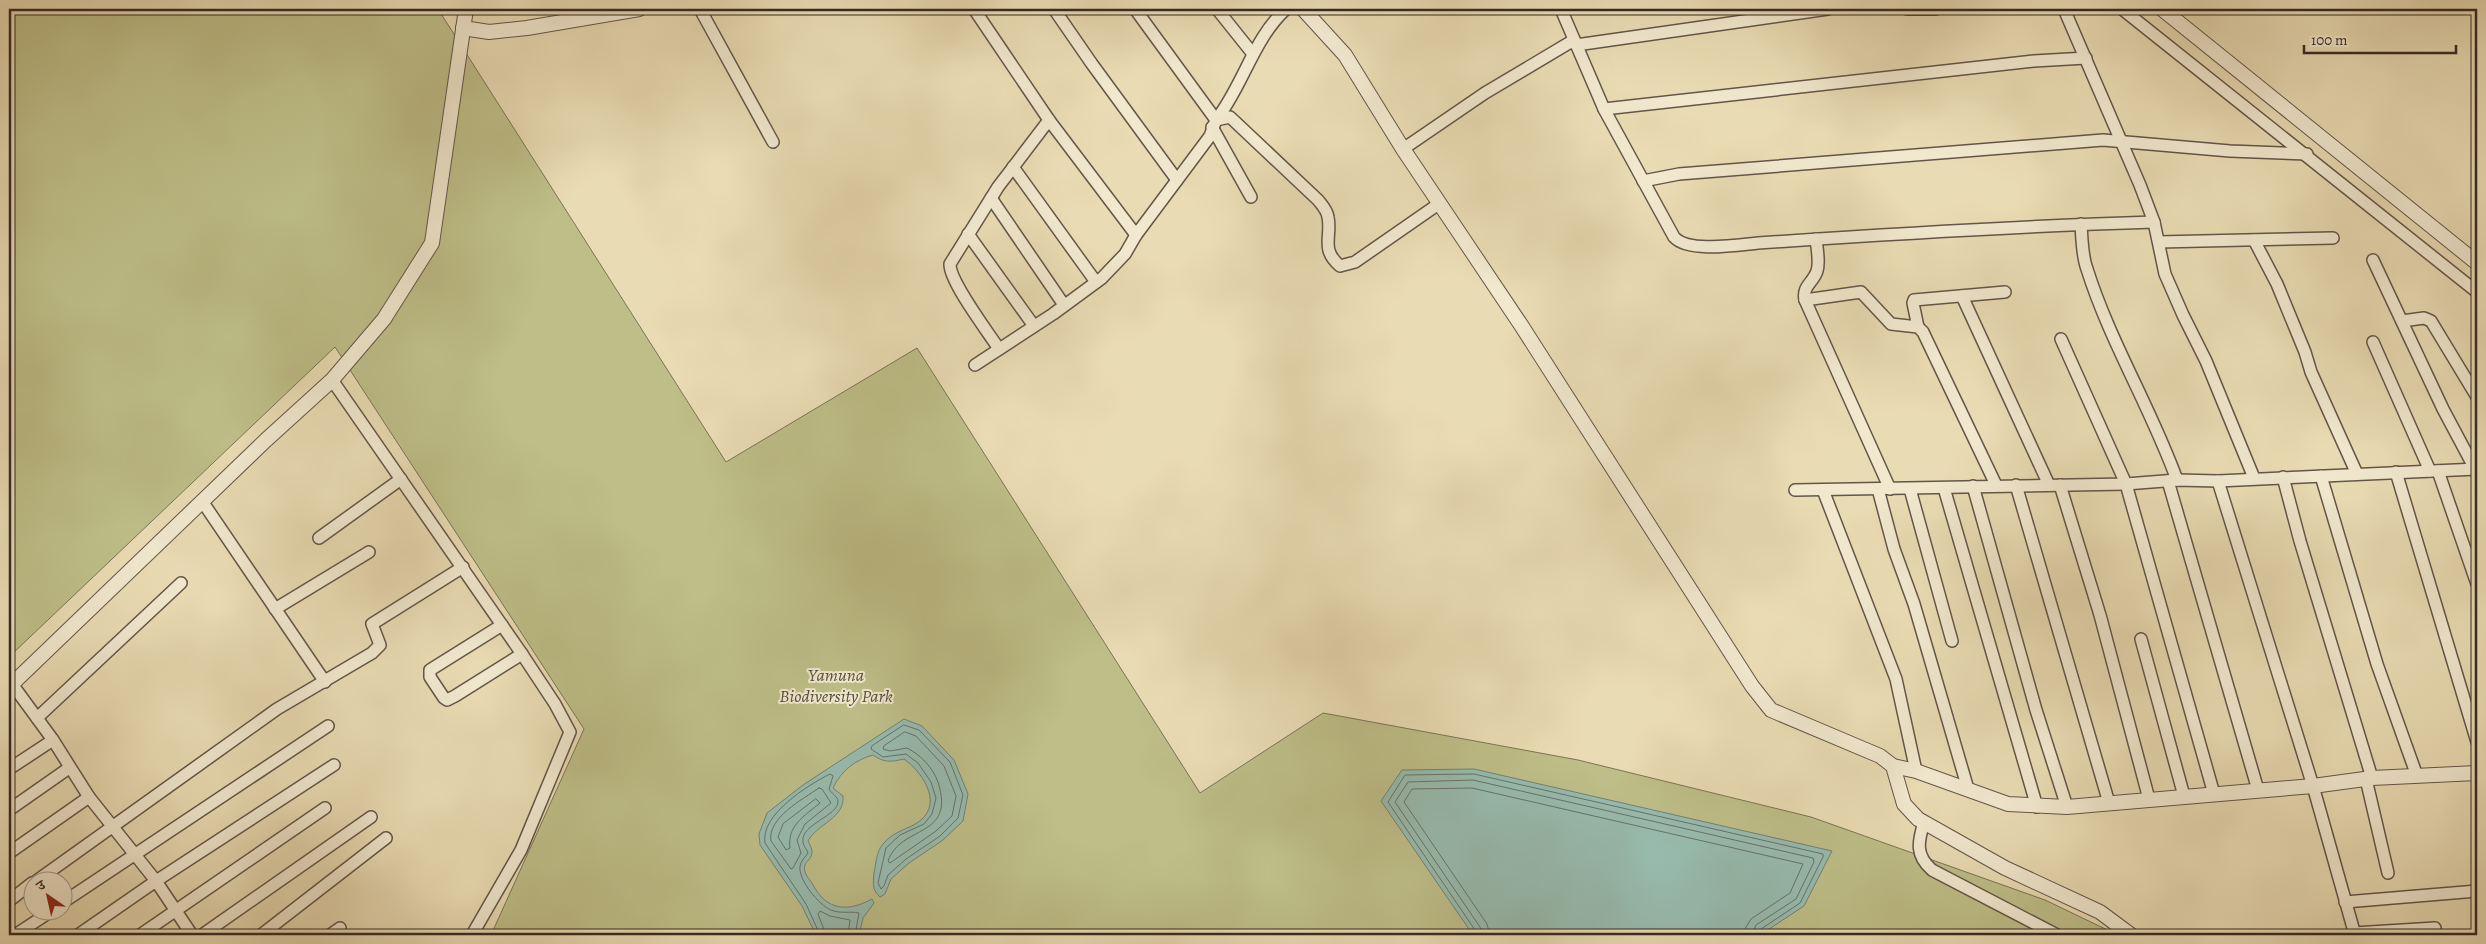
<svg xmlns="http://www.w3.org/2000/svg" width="2486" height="944" viewBox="0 0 2486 944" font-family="Alegreya,'Noto Serif Devanagari',serif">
  <rect width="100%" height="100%" fill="#e9dbb3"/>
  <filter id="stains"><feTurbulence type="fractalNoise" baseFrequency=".004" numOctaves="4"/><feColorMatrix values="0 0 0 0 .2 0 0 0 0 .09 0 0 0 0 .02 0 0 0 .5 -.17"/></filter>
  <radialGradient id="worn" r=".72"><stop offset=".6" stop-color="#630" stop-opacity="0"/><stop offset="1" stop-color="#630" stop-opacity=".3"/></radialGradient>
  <path fill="#bebe88" stroke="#7a7456" d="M9 9H438L726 462 917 348 1200 793 1323 713 1578 760 1811 817 2045 900 2118 935H491L584 729 335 347 9 657Z"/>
  <g fill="#97bbae" stroke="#708177">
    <path d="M904 719 922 726 954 760 968 794 963 821 943 840 909 863 891 879 885 894 880 897C872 890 873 884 874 873 876 864 876 852 883 844 894 830 909 830 921 820 943 801 921 771 904 759 891 762 884 763 873 755 855 760 841 771 833 788L843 796C845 818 817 824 808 841 820 861 801 858 805 872 806 876 811 881 813 885 827 911 848 912 872 899L874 903 863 918 859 935H816L802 906 760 845 759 834 767 813 803 785Z"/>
    <path d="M1474 769 1832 851 1804 906 1760 935H1473L1381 801 1402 770Z"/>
  </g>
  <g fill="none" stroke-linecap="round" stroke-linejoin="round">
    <g stroke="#66726a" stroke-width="1">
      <path d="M904 725 919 730 950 762 963 795 958 818 940 836 906 859 888 875 884 886 881 889 878 883 886 848 900 835 924 824 932 814 936 798 931 782 918 763 906 754 883 757 871 749 872 746Z"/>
      <path d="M905 732 916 736 944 766 956 796 952 816 936 831 890 863 888 861C901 824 956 839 938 782 933 768 921 755 907 748L890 751 883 749 884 746Z"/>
      <path d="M819 788 822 789 831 803 805 824 797 840 801 853 793 868 791 869 771 841C767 818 803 799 819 788Z"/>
      <path d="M816 799 820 803C804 816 787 826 790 848L786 850 778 837 783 824Z"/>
      <path d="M820 935 806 904 765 843C760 815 808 785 830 774L833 776 829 789C831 793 838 797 838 801 839 816 800 824 803 842 803 846 807 849 808 853 805 857 801 861 800 866 798 880 819 905 831 910 840 914 850 911 859 913L855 935"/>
      <path d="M826 935 818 914 820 911 830 916 850 920 848 935"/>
      <path d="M1476 935 1475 930 1388 802 1405 775 1474 774 1823 854V857L1800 903 1761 929 1758 935"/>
      <path d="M1483 935 1480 927 1395 802 1408 782 1473 780 1813 858 1814 862 1796 899 1756 925 1752 935"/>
      <path d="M1490 935 1487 924 1404 802 1412 789 1472 788 1803 864 1790 893 1751 919 1746 927 1745 935"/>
    </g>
    <defs>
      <g id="minor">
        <path d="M700 9 773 142"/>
        <path d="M974 9 1049 120 1136 235"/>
        <path d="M1054 9 1092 64 1177 180"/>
        <path d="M1217 9 1253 54"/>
        <path d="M1561 9 1604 109 1674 237C1688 253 1737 245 1758 243 1890 234 2021 226 2154 222"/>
        <path d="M1907 9H1936"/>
        <path d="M2064 9 2140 185 2154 222 2165 274 2183 315 2206 361 2254 478"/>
        <path d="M2122 9 2477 292"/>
        <path d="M1576 45 1828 9"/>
        <path d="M1604 109 2034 61 2086 58"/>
        <path d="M1216 120 1230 117 1318 200C1322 205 1327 210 1328 217 1332 237 1320 249 1340 266L1355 262 1440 203"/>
        <path d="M1216 120C1243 86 1253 39 1286 9"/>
        <path d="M1212 127 1251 197"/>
        <path d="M1403 149 1485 93 1574 40"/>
        <path d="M1013 167 1096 282"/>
        <path d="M1643 181 1679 174 2103 140 2230 151 2307 154"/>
        <path d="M991 198 1064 305"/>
        <path d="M2081 224C2082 239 2082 256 2087 269 2110 342 2151 408 2177 480"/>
        <path d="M968 234 1034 326"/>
        <path d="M1816 239C1817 249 1820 262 1817 271 1813 283 1802 286 1805 300L1890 489"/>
        <path d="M2254 240 2277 284 2305 352 2311 372 2357 474"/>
        <path d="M2159 242 2333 238"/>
        <path d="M2373 260 2443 409 2475 469"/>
        <path d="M1962 296 2049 485"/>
        <path d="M1805 300 1861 292 1891 324 1918 327 1923 332 1996 485"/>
        <path d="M2402 321 2424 318 2431 321 2477 397"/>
        <path d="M1918 327 1913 303 1914 300 2005 292"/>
        <path d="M2061 339 2126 484 2214 794"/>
        <path d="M2373 342 2430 471"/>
        <path d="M999 349C988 332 949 281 950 264L998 187 1049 120"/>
        <path d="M975 365 1053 314 1102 278 1125 254 1136 235 1210 136 1216 120 1135 9"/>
        <path d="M332 380 522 654 555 704 570 732 521 850 472 935"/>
        <path d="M2438 471 2477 584"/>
        <path d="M2396 472 2477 742"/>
        <path d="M2321 476 2377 664 2417 776"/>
        <path d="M2283 477 2300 541 2372 778"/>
        <path d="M2168 481 2258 790"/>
        <path d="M2218 481 2313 786 2355 935"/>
        <path d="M2016 485 2109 803"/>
        <path d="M2060 485 2100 615 2149 799"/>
        <path d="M1973 486 2036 710 2067 807"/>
        <path d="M1944 488 2037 807"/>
        <path d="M1878 489 1894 549 1914 604 1968 789"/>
        <path d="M1910 489 1952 641"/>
        <path d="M1795 490 2126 484 2177 480 2218 481 2477 469"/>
        <path d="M1823 490 1896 679 1916 771"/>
        <path d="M202 501 325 682"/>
        <path d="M319 538 401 479"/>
        <path d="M275 609 369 552"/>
        <path d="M502 625 430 670V677L444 698 447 700 455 696 522 654"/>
        <path d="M2141 639 2184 796"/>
        <path d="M12 684 53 740 89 797 156 881 192 935"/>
        <path d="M37 718 181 583"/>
        <path d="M9 769 53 740"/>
        <path d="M2366 779 2388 873"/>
        <path d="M9 810 69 768"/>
        <path d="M1924 822C1918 842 1915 855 1932 870L2057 935"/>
        <path d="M9 853 89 797"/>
        <path d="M35 882 277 709 372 653 380 645 372 624 463 567"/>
        <path d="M9 901 32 883"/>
        <path d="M2345 902 2477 891"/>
        <path d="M62 903 328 726"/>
        <path d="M2354 933 2435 928"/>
        <path d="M15 935 50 912"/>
        <path d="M78 935 156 881 334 765"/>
        <path d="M140 935 325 808"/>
        <path d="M202 935 371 817"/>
        <path d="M261 935 386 838"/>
        <path d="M330 935 340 928"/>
      </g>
      <g id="tertiary">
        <path d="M1303 9 1345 55 1403 149 1521 325 1752 686 1771 710 1880 756 1893 766 1904 804 1918 819 2005 868 2100 912 2131 935"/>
        <path d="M2162 9 2477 263"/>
        <path d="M463 28 489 32 527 28 639 9"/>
        <path d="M9 687 266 440 332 380 384 319 432 243 466 9"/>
        <path d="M1893 766 1916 771 2008 804 2067 807 2313 786 2372 778 2477 773"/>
      </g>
    </defs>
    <use href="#minor" stroke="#635648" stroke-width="14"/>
    <use href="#tertiary" stroke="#635648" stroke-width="16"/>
    <use href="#minor" stroke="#f1e8ce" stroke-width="11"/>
    <use href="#tertiary" stroke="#f1e8ce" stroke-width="14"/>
  </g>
  <g text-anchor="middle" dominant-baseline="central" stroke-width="4" stroke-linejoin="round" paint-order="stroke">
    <g font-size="18" font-style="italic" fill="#584f3e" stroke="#f1e8ce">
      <text x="836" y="675">Yamuna<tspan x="836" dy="21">Biodiversity Park</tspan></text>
    </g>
  </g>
  <rect width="2486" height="944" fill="none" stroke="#e9dbb3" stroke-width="30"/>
  <rect x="10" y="10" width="2466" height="924" fill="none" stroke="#362a25" stroke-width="2.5"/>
  <rect x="15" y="15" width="2456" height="914" fill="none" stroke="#362a25"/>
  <g transform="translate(48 896) rotate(326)"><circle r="24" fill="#f1e8ce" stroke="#a69c8a"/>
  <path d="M0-4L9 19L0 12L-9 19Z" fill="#8f2418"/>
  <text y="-8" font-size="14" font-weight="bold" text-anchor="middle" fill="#362a25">उ</text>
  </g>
  <path d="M2304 45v8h152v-8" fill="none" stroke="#362a25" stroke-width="2.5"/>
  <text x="2311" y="45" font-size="15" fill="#362a25" stroke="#f1e8ce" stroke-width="4" paint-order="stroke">100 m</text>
  <rect width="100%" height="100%" filter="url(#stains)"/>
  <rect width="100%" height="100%" fill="url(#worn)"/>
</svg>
